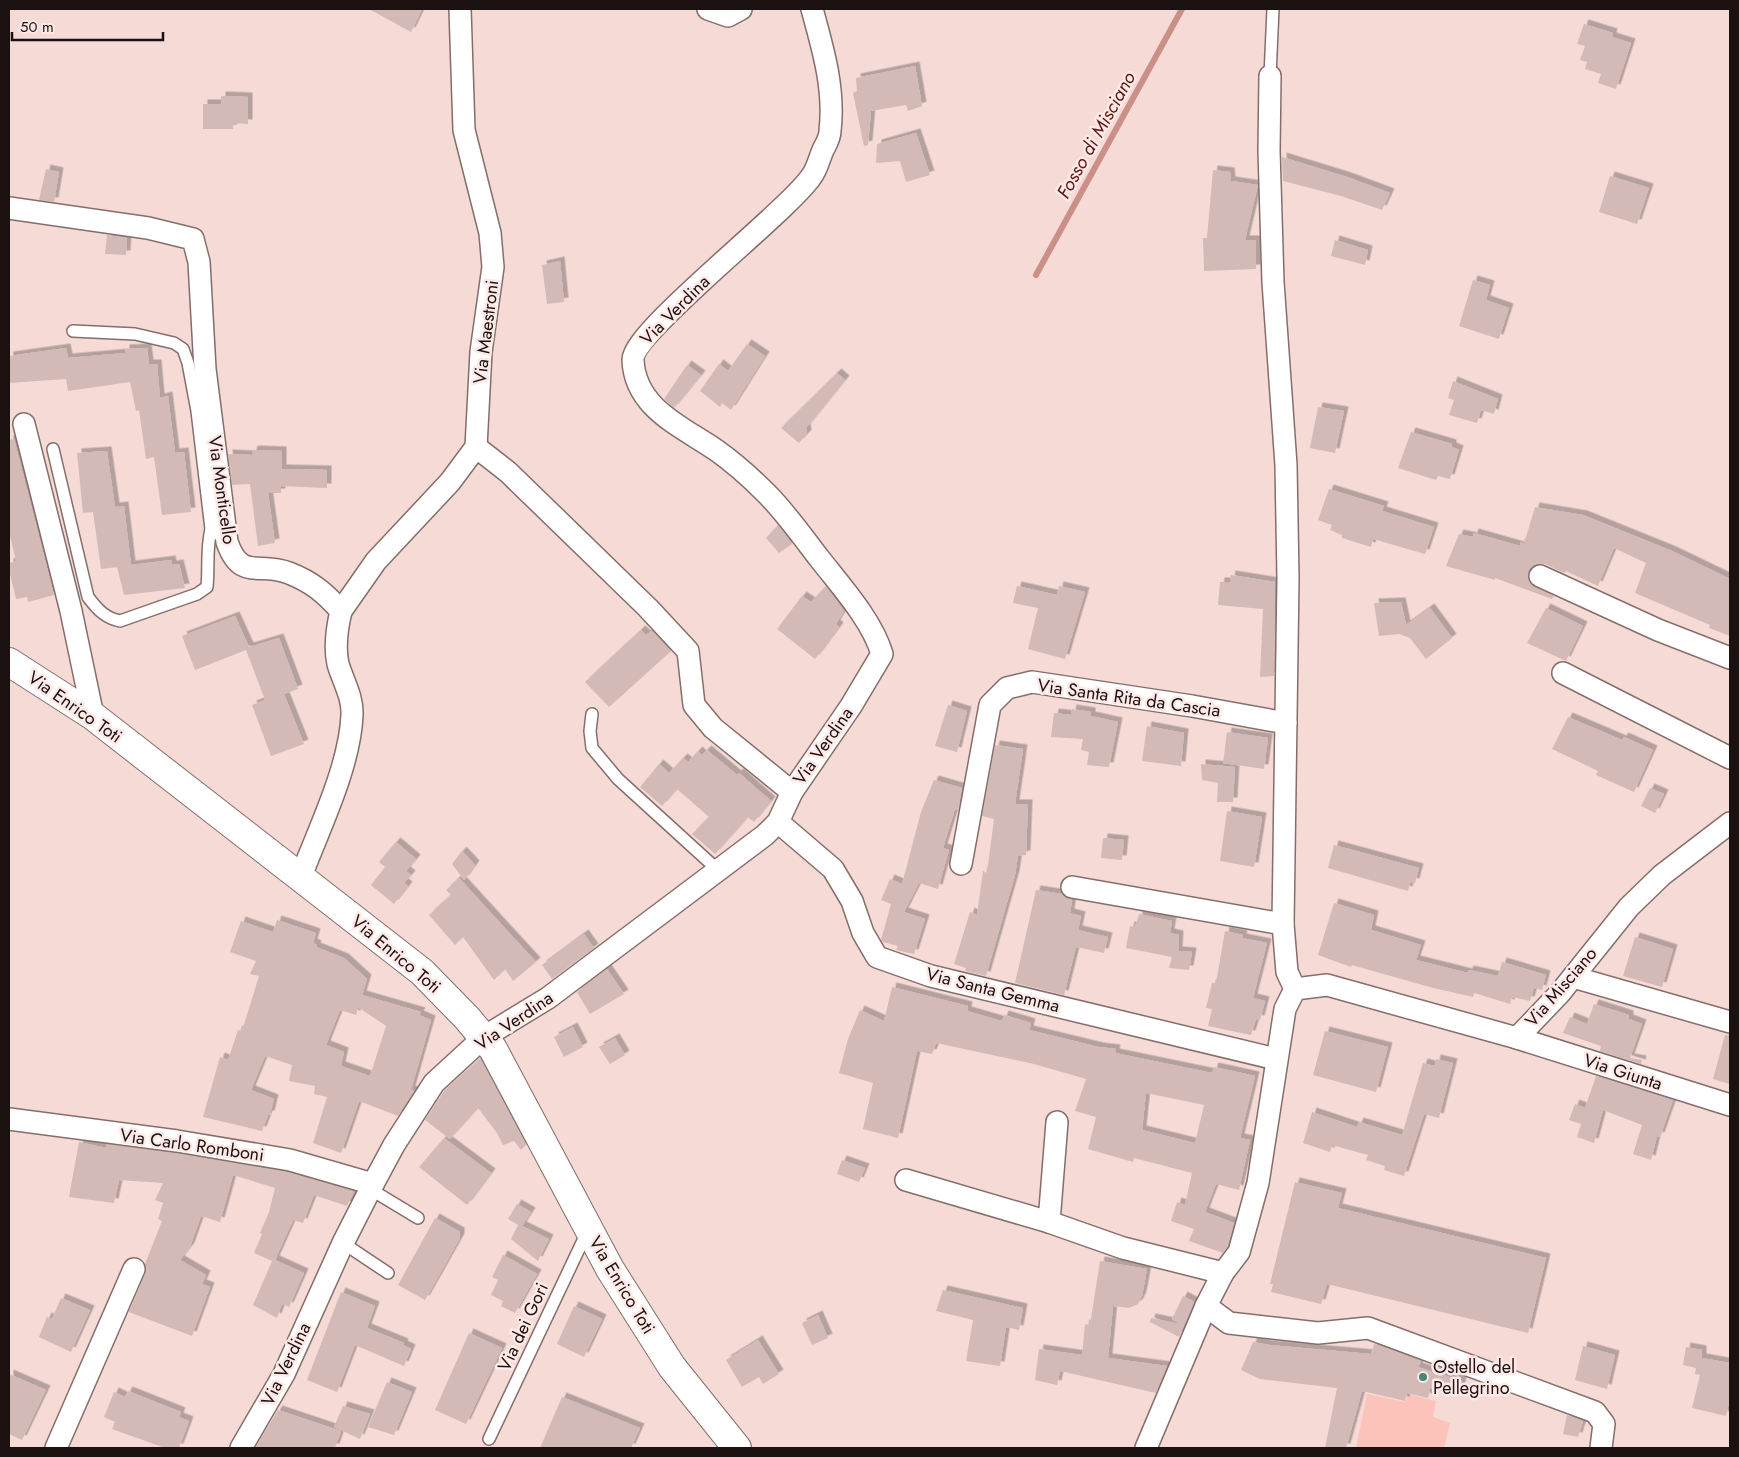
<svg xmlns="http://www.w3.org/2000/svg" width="1739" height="1457" viewBox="0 0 1739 1457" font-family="Jost,sans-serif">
  <defs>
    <filter id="shadow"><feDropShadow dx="4.5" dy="-4.5" stdDeviation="0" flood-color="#0004"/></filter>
  </defs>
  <rect width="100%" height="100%" fill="#f5dad6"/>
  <path fill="#fcc3bb" d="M1367 1394 1405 1402 1408 1394 1436 1401 1433 1417 1450 1423 1444 1448H1356Z"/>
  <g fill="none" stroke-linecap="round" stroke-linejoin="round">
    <path stroke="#ca9088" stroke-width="6" d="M1036 275 1182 9"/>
  </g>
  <g fill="#d4bab6" fill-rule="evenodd" filter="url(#shadow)">
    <path d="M369 9H422L411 32Z"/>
    <path d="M1584 24 1613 33 1612 37 1631 43 1616 89 1598 83 1601 74 1585 69 1587 62 1580 60 1585 46 1577 44Z"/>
    <path d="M915 66 922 106 908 111 906 105 871 111 868 145 864 146 853 93 857 91 856 78Z"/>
    <path d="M221 96 248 97V124L233 123V129H203V104H221Z"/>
    <path d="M916 133 930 175 906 182 900 161 876 163 877 144Z"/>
    <path d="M1282 157 1347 177 1390 193 1382 210 1341 196 1283 181Z"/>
    <path d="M46 169 59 172 54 202 39 200Z"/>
    <path d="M1213 170 1230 172 1231 181 1258 185 1245 240H1256V269L1204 271 1203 238H1207Z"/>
    <path d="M1610 176 1649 188 1637 224 1599 212Z"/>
    <path d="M107 235 127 238 126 255 105 254Z"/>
    <path d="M1335 240 1368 250 1365 265 1331 256Z"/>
    <path d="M560 261 564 302 547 304 542 265Z"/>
    <path d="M1473 280 1490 285 1486 300 1509 308 1499 339 1459 326Z"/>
    <path d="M747 344 765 356 731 410 722 403 720 407 700 391 719 364 728 371Z"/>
    <path d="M66 348 68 358 125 353V349L147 348 149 364H157L160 398 168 396 175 453 184 452 191 512 162 515 154 457 146 459 139 410 136 411 130 382 68 391 66 379 9 383V356Z"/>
    <path d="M687 365 701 375 674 408 664 399Z"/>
    <path d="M837 373 845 380 806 428 807 434 799 443 781 428Z"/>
    <path d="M1453 381 1498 399 1494 414 1481 410 1477 423 1449 415 1454 400 1448 398Z"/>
    <path d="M1318 407 1344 411 1335 453 1310 448Z"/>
    <path d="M1411 432 1452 444V447L1459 450 1450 479 1438 476 1436 480 1398 468Z"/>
    <path d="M14 439 54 595 28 602 27 597 16 599 9 570V563L16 561 9 532V440Z"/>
    <path d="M253 450 282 451V469L327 470V488L281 486V493H268L275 543 258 546 250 484 232 485 228 454 252 455Z"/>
    <path d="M107 451 115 507 124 506 131 565 171 560 172 565 179 564 185 588 124 595 117 567 125 566 101 569 93 512 83 513 77 453Z"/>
    <path d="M1329 489 1384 506 1382 511 1434 527 1425 554 1373 539 1371 547 1342 538V535L1330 530 1332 525 1318 520Z"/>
    <path d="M1535 507 1583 515 1672 551 1730 579V636L1709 628 1710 625 1635 593 1646 563 1614 548 1598 586 1566 571 1564 573 1545 564 1532 566 1528 571 1530 583 1554 596 1552 599 1495 578V580L1446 566 1459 534 1473 537 1474 533 1520 546 1521 542 1524 544Z"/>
    <path d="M778 525 792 544 779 553 766 538Z"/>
    <path d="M1231 575 1275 582 1274 676 1260 677 1263 609 1218 605 1220 582H1230Z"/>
    <path d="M826 586 844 611 836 624 839 627 815 659 777 629 802 596 811 602Z"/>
    <path d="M1017 586 1057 595 1059 586 1085 592 1065 659 1028 649 1038 608 1013 603Z"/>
    <path d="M1401 602 1406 625 1430 608 1452 638 1426 659 1410 638 1399 634 1379 636 1374 603Z"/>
    <path d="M1546 608 1583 626 1566 661 1527 643Z"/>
    <path d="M235 616 249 647 279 638 298 689 284 694 304 744 271 756 252 705 265 700 246 650 195 670 182 636Z"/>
    <path d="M641 630 646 635 652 631 671 651 609 707 585 682Z"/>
    <path d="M948 705 967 711 957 752 935 746Z"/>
    <path d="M1072 709 1091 712V716L1118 722 1109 767 1087 765 1089 752 1081 750 1083 739 1051 737 1054 713 1071 715Z"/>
    <path d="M1568 717 1622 740 1624 737 1653 750 1634 792 1596 775 1598 771 1552 749Z"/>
    <path d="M1147 726 1184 733 1181 766 1142 761Z"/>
    <path d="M1227 732 1268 738 1264 769 1223 763Z"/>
    <path d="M995 745 1023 749 1015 804H1028L1026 855 1018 856 1015 875 986 976 965 971 966 968 954 964 970 912 977 915 983 871 987 873 994 819 982 816Z"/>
    <path d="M707 750 737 775 739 773 771 801 754 822 748 817 715 854 692 834 709 817 677 789 662 806 640 787 659 764 669 773 683 758 688 762 698 751 702 755Z"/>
    <path d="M1201 764 1235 767 1233 802H1217L1218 783 1202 780Z"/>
    <path d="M934 780 962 788 958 810 955 809 943 848 949 850 938 889 919 883 904 912 925 919 914 954 896 950 898 946 883 942 881 940 891 904 881 900 890 879 902 884 921 812Z"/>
    <path d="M1650 788 1664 794 1655 813 1641 806Z"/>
    <path d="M1227 811 1262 817 1254 867 1220 861Z"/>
    <path d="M1103 838 1124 840 1122 860 1101 858Z"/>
    <path d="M396 842 416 859 406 871 411 875 404 883 408 886 394 904 371 885 385 867 379 862Z"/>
    <path d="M1334 845 1419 868 1415 883 1410 882 1408 891 1328 868Z"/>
    <path d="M462 851 475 865 464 880 452 864Z"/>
    <path d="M459 878 536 962 513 981 505 969 494 980 463 937 455 945 429 915 451 895 446 890Z"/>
    <path d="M1036 890 1062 894 1072 900 1070 913 1081 916 1078 930 1108 937 1104 953 1076 947 1064 995 1015 983Z"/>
    <path d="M1334 903 1374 915 1371 930 1421 945 1416 960 1468 973 1469 970 1498 976 1502 962 1546 975 1542 990 1534 988 1530 1001 1512 997 1510 1004 1474 993 1473 997 1433 988 1352 965 1351 967 1318 955Z"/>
    <path d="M1139 914 1172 921 1170 933 1179 935 1178 951 1192 952 1189 970 1169 968 1172 957 1126 948 1130 926 1135 927Z"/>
    <path d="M277 920 316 933 313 943 317 945 316 947 344 958 367 979 362 995 421 1012 419 1015 431 1020 411 1090 414 1091 398 1116 359 1101 341 1153 313 1143 327 1097 314 1094 315 1086 289 1081 292 1065 265 1056 251 1090 274 1099 270 1115H268L262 1131 203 1117 220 1057 228 1060 238 1030 242 1031 259 976 250 974 256 961 230 952 241 921 273 932ZM358 1007 386 1026 370 1076 341 1066 344 1052 326 1045 340 1010 356 1015Z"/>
    <path d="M1225 931 1243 935 1242 938 1267 943 1253 998 1265 1001 1260 1020 1256 1019 1251 1035 1208 1026 1212 1009 1206 1008 1212 983H1216Z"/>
    <path d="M584 934 594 948 552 979 542 965Z"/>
    <path d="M1635 937 1673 949 1662 987 1623 976Z"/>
    <path d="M607 969 624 994 590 1014 577 992Z"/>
    <path d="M892 987 968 1006 967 1011 1002 1021 1004 1015 1031 1023 1029 1030 1099 1047 1116 1049 1115 1053 1212 1073 1214 1067 1255 1076 1240 1138 1250 1140 1239 1190 1216 1184 1205 1212 1234 1223 1228 1246 1223 1253 1189 1241 1194 1229 1171 1221 1177 1202 1185 1205 1192 1173 1134 1158 1133 1162 1088 1149 1096 1117 1075 1111 1086 1079 1034 1064 936 1043 932 1054 917 1051 898 1138 863 1129 873 1083 839 1073 848 1039 860 1010 884 1021ZM1146 1093 1204 1105 1195 1143 1142 1130Z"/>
    <path d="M1594 1004 1629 1015V1019L1642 1024 1630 1058 1642 1060 1641 1064 1600 1051 1601 1046 1563 1033 1570 1017 1587 1024Z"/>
    <path d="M573 1027 583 1047 564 1057 554 1037Z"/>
    <path d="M1325 1031 1388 1047 1376 1092 1313 1075Z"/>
    <path d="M1725 1035 1730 1036V1084L1713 1079Z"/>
    <path d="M615 1038 625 1055 610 1064 599 1047Z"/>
    <path d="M480 1059 526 1145 521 1150 514 1141 503 1145 497 1133 478 1108 450 1139 425 1120 444 1091Z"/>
    <path d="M1436 1059 1453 1063 1439 1118 1424 1114 1404 1176 1384 1170 1385 1166 1366 1160 1368 1155 1332 1145 1330 1152 1303 1143 1312 1112 1357 1127 1359 1122 1402 1135 1423 1063 1435 1066Z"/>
    <path d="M1596 1076 1673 1100 1660 1137 1657 1136 1651 1160 1633 1154 1642 1125 1603 1110 1594 1143 1577 1137 1581 1124 1569 1120 1575 1104 1585 1108Z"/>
    <path d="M444 1138 491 1173 467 1205 419 1167Z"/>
    <path d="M79 1142 106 1148 107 1144 175 1153 287 1172 354 1191 347 1206 314 1195 303 1223 293 1220 275 1260 304 1273 289 1307 282 1304 277 1318 253 1305 272 1261 254 1253 262 1234 260 1233 269 1212 275 1188 233 1175 220 1222 201 1216 190 1247 180 1260 206 1275 202 1284 210 1287 192 1336 129 1312 145 1274V1264L162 1221 158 1219 163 1203 155 1200 163 1183 119 1180 114 1203 69 1197Z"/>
    <path d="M842 1160 865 1168 859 1182 837 1174Z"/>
    <path d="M1295 1182 1342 1193 1338 1208 1546 1258 1528 1333 1327 1284 1321 1304 1271 1292 1273 1284H1270Z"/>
    <path d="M517 1204 531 1212 522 1226 549 1239 538 1261 511 1239 518 1225 508 1219Z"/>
    <path d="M435 1218 460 1232V1238L425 1300 398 1285Z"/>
    <path d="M503 1255 537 1274 515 1313 501 1306 503 1301 491 1295 498 1280 492 1277Z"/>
    <path d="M1100 1261 1147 1269 1142 1296 1138 1304 1129 1308 1113 1306 1108 1358 1167 1366 1156 1393 1060 1371 1057 1385 1035 1380 1039 1349 1082 1355 1085 1324 1090 1325Z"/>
    <path d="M943 1290 1023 1308 1019 1330 1006 1327 1000 1366 966 1361 973 1320 936 1311Z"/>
    <path d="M341 1292 375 1306 367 1328 404 1343 403 1345 411 1349 404 1366 355 1345 337 1392 307 1380Z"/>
    <path d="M1183 1296 1194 1302 1179 1337 1150 1322 1151 1318 1180 1324 1172 1319Z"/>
    <path d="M61 1298 90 1310 71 1352 39 1337 47 1317 52 1319Z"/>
    <path d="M574 1306 602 1319 584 1357 557 1344Z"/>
    <path d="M818 1315 828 1338 812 1345 802 1323Z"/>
    <path d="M469 1333 502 1348 466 1424 435 1410Z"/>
    <path d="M758 1340 779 1374 763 1384 759 1377 742 1387 726 1360Z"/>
    <path d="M1253 1342 1269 1345 1371 1354 1374 1344 1379 1345 1421 1361 1418 1367 1462 1381 1459 1397 1430 1388 1428 1398 1407 1393 1405 1401 1362 1391 1346 1448H1325L1337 1388 1260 1379 1241 1370Z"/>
    <path d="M1583 1346 1615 1355 1607 1389 1575 1380Z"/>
    <path d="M1686 1347 1702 1350V1358L1730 1363V1397L1726 1416 1692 1408 1700 1375 1695 1374 1696 1368 1683 1365Z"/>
    <path d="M9 1374 46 1390 22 1440 9 1434Z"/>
    <path d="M387 1382 412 1392 394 1435 368 1427Z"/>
    <path d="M128 1391 181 1412 179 1417 189 1421 179 1448H165L112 1429 115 1422 104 1417 114 1392 125 1397Z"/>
    <path d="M562 1397 640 1428 631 1448H540Z"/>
    <path d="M343 1406 370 1414 360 1439 334 1427Z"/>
    <path d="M278 1410 341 1431 335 1448H255Z"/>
    <path d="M1567 1415 1583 1421 1578 1437 1563 1434Z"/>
  </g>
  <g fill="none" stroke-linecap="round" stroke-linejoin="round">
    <defs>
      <g id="lane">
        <path d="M1270 76 1273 9"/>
        <path d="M73 331 135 334 174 343 183 349 188 363 197 411 211 529 214 534"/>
        <path d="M53 449 88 597C97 609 105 618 120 621L197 594 207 587C209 567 206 550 211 529"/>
        <path d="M592 714 590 731 592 748 618 779 719 871"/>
        <path d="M370 1189 418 1218"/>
        <path d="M343 1243 388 1273"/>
        <path d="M489 1439 588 1230"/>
      </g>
      <g id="street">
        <path d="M708 9 728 16 741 9"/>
        <path d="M9 208 148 228 193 239 199 262 205 369 227 542C241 582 259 561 289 573 312 582 325 593 341 611 337 628 334 646 338 664 343 681 353 697 352 715 350 766 319 829 301 876"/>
        <path d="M24 424 71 611 93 716"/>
        <path d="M476 447 508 472 648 608 688 651 694 705 713 728 792 792"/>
        <path d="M1540 576 1658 630 1730 658"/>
        <path d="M341 611 376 561 450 482 476 447 481 352 493 267 490 233 464 130 460 9"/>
        <path d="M1563 673 1730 758"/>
        <path d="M778 822 833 869 852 901 863 933 877 957 931 976 1276 1059"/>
        <path d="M961 864 990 705 1007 688 1032 682 1192 706 1286 723"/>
        <path d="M1072 887 1283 924"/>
        <path d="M1573 977 1730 1022"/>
        <path d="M1295 989 1327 985 1517 1038 1730 1105"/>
        <path d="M1517 1038 1560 993 1629 907 1662 875 1730 823"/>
        <path d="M9 1119 177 1141 290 1160 373 1184"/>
        <path d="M906 1180 1049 1222 1123 1248 1223 1273"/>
        <path d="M1049 1222 1057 1122"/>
        <path d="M1206 1306 1229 1323 1318 1333 1368 1328 1595 1412 1604 1424 1601 1448"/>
        <path d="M56 1448 134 1269"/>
        <path d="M241 1448 284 1374 343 1243 373 1184 394 1145 434 1083 484 1037 548 998 765 835 778 822 792 792 851 706 882 654C872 620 840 585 819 558 802 536 786 513 766 493 751 478 733 462 716 450 681 426 635 408 633 360 632 332 786 213 811 177 817 170 819 159 823 150 826 144 830 138 830 131 835 89 823 49 812 9"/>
        <path d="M1146 1448 1206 1306 1223 1273 1239 1252 1258 1183 1285 1009 1295 989 1287 972 1283 924 1288 578 1286 465 1273 282 1269 151 1270 76"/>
      </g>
      <path id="secondary" d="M9 662 93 716 422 972 467 1018 493 1049 610 1269 672 1367 737 1448"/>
    </defs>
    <use href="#lane" stroke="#856e6a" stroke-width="14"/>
    <use href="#street" stroke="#856e6a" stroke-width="24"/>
    <use href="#secondary" stroke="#856e6a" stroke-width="30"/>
    <use href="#lane" stroke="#fff" stroke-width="11"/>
    <use href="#street" stroke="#fff" stroke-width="21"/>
    <use href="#secondary" stroke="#fff" stroke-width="28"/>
  </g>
  <circle fill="#458778" stroke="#fee9e6" stroke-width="2" cx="1423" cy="1377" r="5"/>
  <g text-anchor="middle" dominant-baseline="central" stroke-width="5" stroke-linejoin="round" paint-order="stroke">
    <g font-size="18" fill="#1a1110" stroke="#fee9e6">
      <text transform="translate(675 310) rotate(-45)">Via Verdina</text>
      <text transform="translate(486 332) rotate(-83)">Via Maestroni</text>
      <text transform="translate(222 490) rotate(82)">Via Monticello</text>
      <text transform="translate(1129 698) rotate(8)">Via Santa Rita da Cascia</text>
      <text transform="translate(75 707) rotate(35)">Via Enrico Toti</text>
      <text transform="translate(823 746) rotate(-55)">Via Verdina</text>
      <text transform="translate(396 954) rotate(40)">Via Enrico Toti</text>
      <text transform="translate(1561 987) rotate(-49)">Via Misciano</text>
      <text transform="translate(993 990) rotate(14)">Via Santa Gemma</text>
      <text transform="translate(514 1021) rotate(-34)">Via Verdina</text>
      <text transform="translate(1623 1072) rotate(18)">Via Giunta</text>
      <text transform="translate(192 1145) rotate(8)">Via Carlo Romboni</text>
      <text transform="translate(622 1285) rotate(59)">Via Enrico Toti</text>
      <text transform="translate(523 1327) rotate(-65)">Via dei Gori</text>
      <text transform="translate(286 1364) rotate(-64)">Via Verdina</text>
    </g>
    <g font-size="18" fill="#1a1110" stroke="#fee9e6" text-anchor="start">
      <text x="1433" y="1367">Ostello del<tspan x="1433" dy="21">Pellegrino</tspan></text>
    </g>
    <g font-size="19" font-style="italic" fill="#5e1814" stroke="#fee9e6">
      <text transform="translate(1096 135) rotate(-61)">Fosso di Misciano</text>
    </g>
  </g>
  <rect width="1739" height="1457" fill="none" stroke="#1a1110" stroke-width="20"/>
  <path d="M12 32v8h151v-8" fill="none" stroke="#1a1110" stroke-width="2.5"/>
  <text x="20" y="32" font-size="15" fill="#1a1110" stroke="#fee9e6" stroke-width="4" paint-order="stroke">50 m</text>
</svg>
